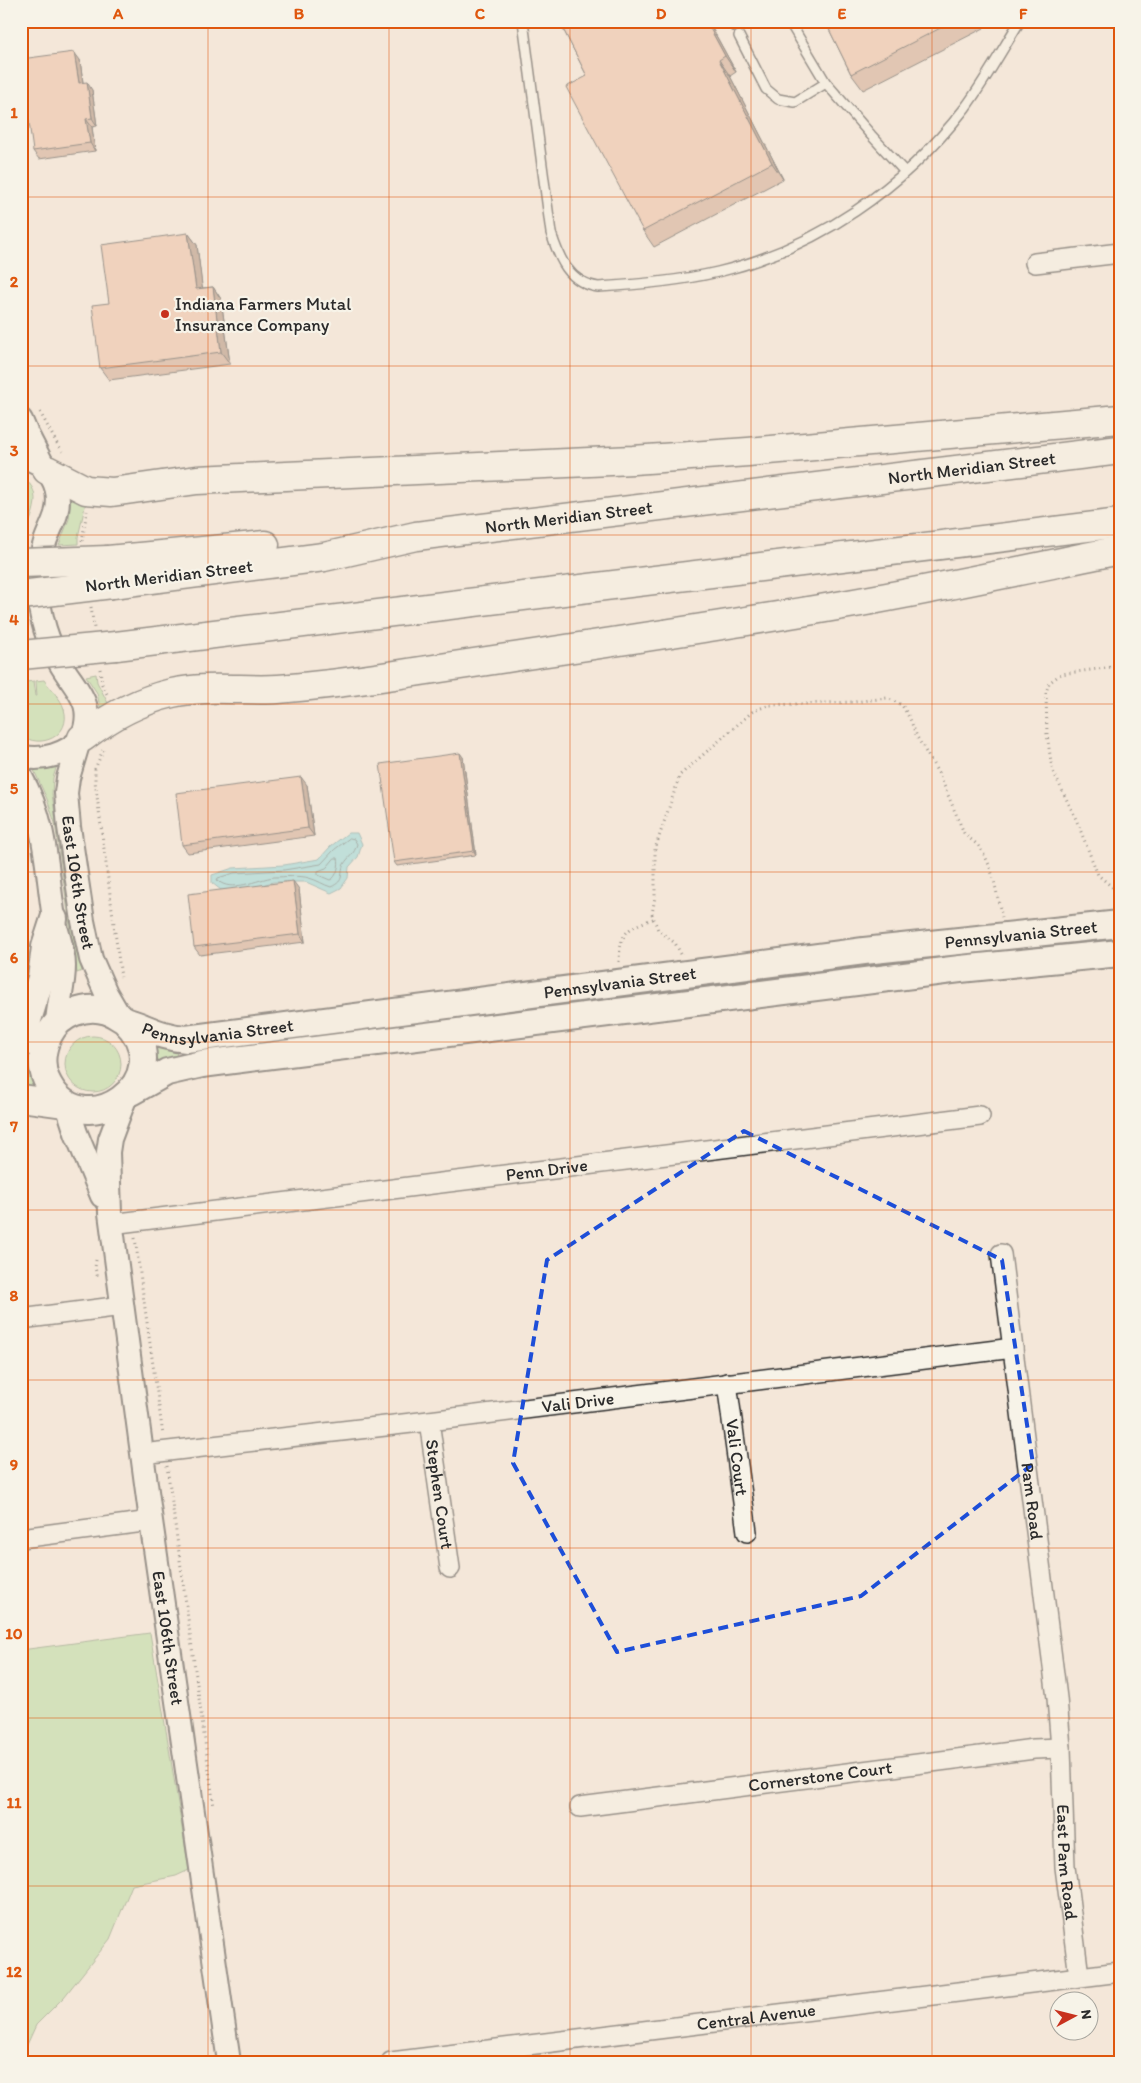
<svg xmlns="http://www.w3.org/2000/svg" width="1141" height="2083" viewBox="0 0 1141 2083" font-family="Itim,sans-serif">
  <rect width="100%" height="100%" fill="#f4e7d9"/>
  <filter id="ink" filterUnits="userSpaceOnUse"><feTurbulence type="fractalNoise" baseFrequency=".02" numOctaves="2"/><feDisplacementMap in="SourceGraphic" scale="10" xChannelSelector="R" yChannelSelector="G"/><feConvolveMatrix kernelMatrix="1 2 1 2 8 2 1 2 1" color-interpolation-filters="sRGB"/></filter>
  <g filter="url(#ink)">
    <g fill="#aeda98" stroke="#6c8262">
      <path d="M21 477C48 492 29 521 21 543Z"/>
      <path d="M71 498 86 502 78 537V544L59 545 69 519Z"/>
      <path d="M96 674 97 682 110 707 101 711 97 693 86 676Z"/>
      <path d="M44 680C50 689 61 698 64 709 72 736 40 750 21 735V693L26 682 34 681 36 696H37L36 681Z"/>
      <path d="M57 765 53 778 52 794 75 944 82 971 77 973 55 823 47 799 33 768Z"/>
      <circle cx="93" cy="1064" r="28"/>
      <path d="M156 1046 176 1051 177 1057 157 1062 154 1050Z"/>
      <path d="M29 1059 34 1085 33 1088 21 1087V1064Z"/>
      <path d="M150 1633 189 1870 176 1876 132 1885 110 1939 64 1997 36 2025 21 2058V1650Z"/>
    </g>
    <path fill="#83d4d9" stroke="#609093" d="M348 833H357L362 844 358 857 349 867 348 878 341 888 331 893 306 882H273L247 889 232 890H221L212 883V875L233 868 284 865 319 859 331 846Z"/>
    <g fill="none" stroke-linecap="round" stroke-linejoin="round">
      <g stroke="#4e6f71" stroke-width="1">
        <path d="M350 838 354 839 357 844C354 855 349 856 344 864 339 875 346 880 331 887 324 885 317 880 309 878 300 875 284 877 274 877 257 879 232 894 217 880L218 878 234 873 284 870 321 864 334 850Z"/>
        <path d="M335 858H338C340 864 337 878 330 880L318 875V871L326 868Z"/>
      </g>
      <defs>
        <g id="service">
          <path d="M523 21 551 233C559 258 569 283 598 287 637 285 679 281 718 272 817 248 903 188 965 108 985 81 1002 50 1020 21"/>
          <path d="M731 21 734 26"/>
          <path d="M789 21 826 83 871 135 905 172"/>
          <path d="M739 36 766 89 778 99 795 102 826 83"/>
        </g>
        <g id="minor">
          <path d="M1035 263 1120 253"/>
          <path id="s1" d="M111 1224 980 1116"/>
          <path id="s2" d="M1001 1254 1057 1698 1061 1748 1065 1867 1079 1976"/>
          <path d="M21 1319 122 1306"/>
          <path id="s3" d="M727 1383 747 1532"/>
          <path id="s4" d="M429 1421 450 1568"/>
          <path id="s5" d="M142 1454 429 1421 1013 1348"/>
          <path d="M21 1538 151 1521"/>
          <path id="s6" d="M580 1807 1034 1749 1061 1748"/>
          <path id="s7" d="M391 2062 1120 1972"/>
        </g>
        <g id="tertiary">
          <path d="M21 420 27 434 44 467"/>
          <path d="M21 457C49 461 63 488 56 514 53 524 48 533 45 542 40 557 38 576 38 591 40 617 47 641 60 663 76 691 96 702 82 738 67 754 42 762 21 756"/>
          <path id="s8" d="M79 741 68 778 66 793 69 827 83 921 91 959 106 993 120 1017"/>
          <path d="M21 777C47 823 46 868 54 918 57 934 64 949 64 966 64 986 58 1004 57 1023"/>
          <path id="s9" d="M126 1096 110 1139 108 1152 110 1213 151 1521 229 2062"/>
          <path d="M67 1105 76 1133 102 1196"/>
        </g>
        <g id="secondary">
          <path id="s10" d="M124 1020C186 1079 79 1153 46 1079 40 1065 42 1048 49 1035 59 1014 86 1004 107 1011 114 1013 118 1017 124 1020 129 1023 136 1024 142 1027 157 1033 169 1038 186 1039L864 951 1120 924"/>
          <path d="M27 1042 28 1020 41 978 45 947 54 919"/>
          <path d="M131 1092 167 1072 202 1064 960 969 1120 953"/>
          <path d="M21 1098 65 1104"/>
        </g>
        <g id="motorway">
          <path d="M47 470 86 490 112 492 197 480 633 460 748 452 1120 419"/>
          <path d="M108 560 265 545"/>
          <path id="s11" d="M112 584 324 557 416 536 1120 450"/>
          <path d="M116 646 1120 523"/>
          <path d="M82 738C109 717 138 701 172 693 207 685 243 691 278 689 317 686 356 681 395 675 544 652 694 631 843 605 936 589 1027 569 1120 550"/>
        </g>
      </defs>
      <use href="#service" stroke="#2b2b2b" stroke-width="12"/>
      <use href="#minor" stroke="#2b2b2b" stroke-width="22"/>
      <use href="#tertiary" stroke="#2b2b2b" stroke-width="26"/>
      <use href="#secondary" stroke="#2b2b2b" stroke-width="30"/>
      <use href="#motorway" stroke="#2b2b2b" stroke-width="31"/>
      <g stroke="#2b2b2b" stroke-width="3" stroke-dasharray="1 4" stroke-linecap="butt">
        <path d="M40 412 56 442 64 453"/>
        <path d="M82 541 87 511"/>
        <path d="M91 607 94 628"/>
        <path d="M1120 666 1061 674 1049 683 1046 693 1047 734 1052 769 1076 819 1098 875 1118 892 1120 898"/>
        <path d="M100 669 102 684 108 696"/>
        <path d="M103 750 95 769V781L121 977"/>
        <path d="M681 954 675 943 658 930 652 914 655 897V849L680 775 752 712 761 708 770 705 854 702 887 698 902 705 910 719 917 737 940 776 964 833C968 838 974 841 978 846 994 865 996 894 1002 917"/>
        <path d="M619 962C620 933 626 928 653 919"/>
        <path d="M135 1238 163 1435"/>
        <path d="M96 1260 95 1268 98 1278"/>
        <path d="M167 1466 214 1807"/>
      </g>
      <use href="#service" stroke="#f7f3e8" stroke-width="9"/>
      <use href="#minor" stroke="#f7f3e8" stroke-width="19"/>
      <use href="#tertiary" stroke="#f7f3e8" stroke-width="22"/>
      <use href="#secondary" stroke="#f7f3e8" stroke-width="26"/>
      <use href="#motorway" stroke="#f7f3e8" stroke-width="28"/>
      <defs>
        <g id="motorway-bridge">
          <path d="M21 563 108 560"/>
          <path d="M21 595 112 584"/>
          <path d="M21 655 116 646"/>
        </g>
      </defs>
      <use href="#motorway-bridge" stroke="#2b2b2b" stroke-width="31" stroke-linecap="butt"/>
      <use href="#motorway-bridge" stroke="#f7f3e8" stroke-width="28"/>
    </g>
    <g fill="#c99e85" stroke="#2b2b2b">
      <path d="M559 21H707L713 30 736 72 730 76 783 179 654 247 643 231 587 76Z"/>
      <path d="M825 21H981L984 28 863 90 851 74Z"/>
      <path d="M80 60 83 82 92 90 97 126 92 127 95 151 39 159 33 151Z"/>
      <path d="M188 233 197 245 202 288 213 287 221 299 230 364 109 380 100 368 109 303Z"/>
      <path d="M463 757 476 855 397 866 394 862Z"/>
      <path d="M307 785 314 836 188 853 182 845Z"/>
      <path d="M299 889 305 942 200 955 194 947Z"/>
    </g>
    <g fill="#a4816c" stroke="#2b2b2b">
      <path d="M706 21H707L713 30 736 72 725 56Z"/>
      <path d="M74 52 80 60 84 91 79 83Z"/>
      <path d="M719 60 730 76 783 179 772 163Z"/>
      <path d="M87 82 92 90 97 126 92 118Z"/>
      <path d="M86 119 92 127 95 151 90 143Z"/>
      <path d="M188 233 197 245 204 301 196 289Z"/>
      <path d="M213 287 221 299 230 364 221 352Z"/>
      <path d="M460 753 463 757 476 855 474 851Z"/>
      <path d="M301 777 307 785 314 836 308 828Z"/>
      <path d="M293 881 299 889 305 942 300 934Z"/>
    </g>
    <g fill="#eab89b" stroke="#2b2b2b">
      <path d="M559 21H706L725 56 719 60 772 163 643 231 566 87 587 76Z"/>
      <path d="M825 21H954L851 74Z"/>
      <path d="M74 52 79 83 87 82 92 118 86 119 90 143 33 151 21 64V59Z"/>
      <path d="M188 233 196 289 213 287 221 352 100 368 92 305 109 303 101 245Z"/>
      <path d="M460 753 474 851 394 862 380 764Z"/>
      <path d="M301 777 308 828 182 845 176 793Z"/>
      <path d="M293 881 300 934 194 947 188 894Z"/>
    </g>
  </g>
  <path d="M0 0H1141V2083H0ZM744 1131 1002 1260 1033 1464 861 1596 617 1652 513 1463 547 1260Z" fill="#f4e7d9" fill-opacity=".55" fill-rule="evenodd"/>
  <path fill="none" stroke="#1d4ed8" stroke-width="4" stroke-dasharray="10 6" stroke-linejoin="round" d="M744 1131 1002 1260 1033 1464 861 1596 617 1652 513 1463 547 1260Z"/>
  <path fill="none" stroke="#df570e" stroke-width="1" stroke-opacity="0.55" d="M208 21V2062M389 21V2062M570 21V2062M751 21V2062M932 21V2062M21 197H1120M21 366H1120M21 535H1120M21 704H1120M21 872H1120M21 1042H1120M21 1210H1120M21 1380H1120M21 1548H1120M21 1718H1120M21 1886H1120"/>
  <circle fill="#c8321e" stroke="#f7f3e8" stroke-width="2" cx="165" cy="314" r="5"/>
  <g text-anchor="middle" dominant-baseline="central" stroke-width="4.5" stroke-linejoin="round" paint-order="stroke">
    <g font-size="18" fill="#2b2b2b" stroke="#f7f3e8" text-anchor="start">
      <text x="175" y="304">Indiana Farmers Mutal<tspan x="175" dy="21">Insurance Company</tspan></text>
    </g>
    <g font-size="18" fill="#2b2b2b" stroke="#f7f3e8">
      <text stroke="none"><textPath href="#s11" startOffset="868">North Meridian Street</textPath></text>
      <text stroke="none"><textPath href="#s11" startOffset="462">North Meridian Street</textPath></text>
      <text transform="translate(169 576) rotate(-7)">North Meridian Street</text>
      <text stroke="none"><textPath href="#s8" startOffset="144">East 106th Street</textPath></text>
      <text stroke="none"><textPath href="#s10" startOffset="1222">Pennsylvania Street</textPath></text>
      <text stroke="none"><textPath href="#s10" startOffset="818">Pennsylvania Street</textPath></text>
      <text stroke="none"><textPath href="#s10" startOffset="412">Pennsylvania Street</textPath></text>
      <text stroke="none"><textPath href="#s1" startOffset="439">Penn Drive</textPath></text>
      <text stroke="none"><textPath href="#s5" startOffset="439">Vali Drive</textPath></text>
      <text stroke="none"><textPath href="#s3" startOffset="75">Vali Court</textPath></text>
      <text stroke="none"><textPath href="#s4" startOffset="74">Stephen Court</textPath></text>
      <text stroke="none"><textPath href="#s2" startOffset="249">Pam Road</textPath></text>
      <text stroke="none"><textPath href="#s9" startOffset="549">East 106th Street</textPath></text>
      <text stroke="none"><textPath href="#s6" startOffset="242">Cornerstone Court</textPath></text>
      <text stroke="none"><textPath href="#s2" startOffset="612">East Pam Road</textPath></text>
      <text stroke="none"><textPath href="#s7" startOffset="368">Central Avenue</textPath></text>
    </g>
  </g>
  <rect width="1141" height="2083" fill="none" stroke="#f7f3e8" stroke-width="55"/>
  <g transform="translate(1074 2016) rotate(83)"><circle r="24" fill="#f7f3e8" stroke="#a5a39c"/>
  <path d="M0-4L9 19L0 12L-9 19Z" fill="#c8321e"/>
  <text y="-8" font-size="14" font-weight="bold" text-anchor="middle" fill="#2b2b2b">N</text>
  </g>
  <rect x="28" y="28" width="1086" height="2028" fill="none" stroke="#df570e" stroke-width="2"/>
  <g font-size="16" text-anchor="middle" font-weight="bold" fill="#df570e">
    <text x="118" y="19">A</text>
    <text x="299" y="19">B</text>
    <text x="480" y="19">C</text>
    <text x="661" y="19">D</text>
    <text x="842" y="19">E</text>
    <text x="1023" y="19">F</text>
    <text x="14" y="118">1</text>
    <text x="14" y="287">2</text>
    <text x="14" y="456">3</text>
    <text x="14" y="625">4</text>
    <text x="14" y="794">5</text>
    <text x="14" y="963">6</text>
    <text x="14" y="1132">7</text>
    <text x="14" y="1301">8</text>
    <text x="14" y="1470">9</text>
    <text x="14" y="1639">10</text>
    <text x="14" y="1808">11</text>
    <text x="14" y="1977">12</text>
  </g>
</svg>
